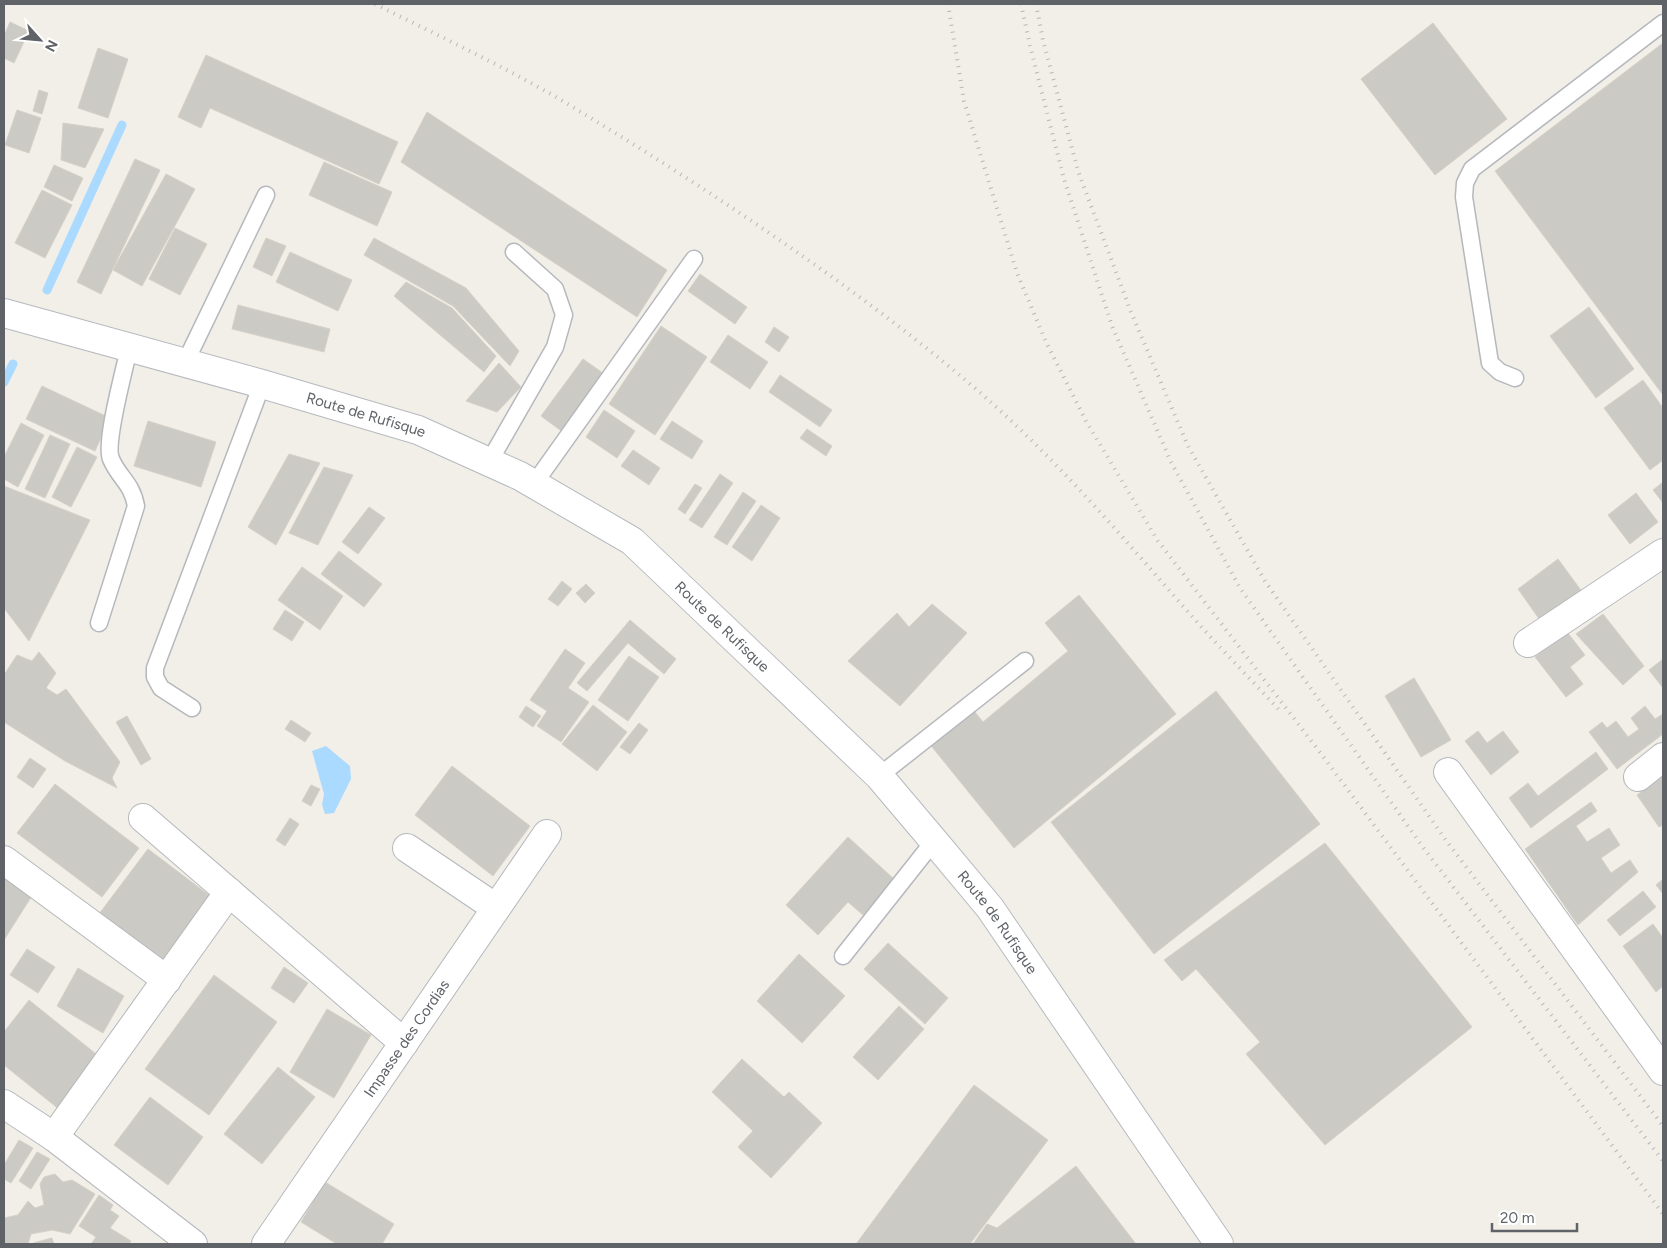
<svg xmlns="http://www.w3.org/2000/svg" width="1667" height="1248" viewBox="0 0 1667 1248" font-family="Figtree,sans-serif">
  <rect width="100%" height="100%" fill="#f1efe8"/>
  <path fill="#aadaff" d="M326 746 350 766 351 779 334 813 325 814 322 805 324 794 312 751Z"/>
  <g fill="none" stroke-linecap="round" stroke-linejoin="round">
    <g stroke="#aadaff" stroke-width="9">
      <path d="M47 290 122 125"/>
      <path d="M4 382 13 364"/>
    </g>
  </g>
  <g fill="#cccac5" stroke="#d6d1c6">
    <path d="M10 22 29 31 14 63 4 58V36Z"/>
    <path d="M1433 23 1507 119 1435 175 1361 79Z"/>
    <path d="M1663 43V395L1495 171Z"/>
    <path d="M98 48 128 59 108 118 78 108Z"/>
    <path d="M206 55 398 142 379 184 210 108 201 128 178 117Z"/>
    <path d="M39 90 48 93 42 114 33 111Z"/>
    <path d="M17 110 41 118 29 153 5 145Z"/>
    <path d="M427 112 667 270 637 317 401 162Z"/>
    <path d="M63 123 104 129 85 168 61 160Z"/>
    <path d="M135 159 160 170 101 294 77 282Z"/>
    <path d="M324 162 392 192 377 226 309 195Z"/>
    <path d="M54 165 83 178 72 201 44 187Z"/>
    <path d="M166 174 195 189 142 286 113 270Z"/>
    <path d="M42 190 72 205 45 258 15 243Z"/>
    <path d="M175 228 207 244 180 295 149 279Z"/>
    <path d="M266 238 286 246 272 276 253 267Z"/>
    <path d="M374 238 466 288 519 351 510 366 453 306 364 255Z"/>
    <path d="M290 252 352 280 338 311 276 282Z"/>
    <path d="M700 274 747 307 735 324 688 291Z"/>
    <path d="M406 282 452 308 496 356 484 372 394 296Z"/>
    <path d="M238 305 330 329 324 352 232 329Z"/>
    <path d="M1589 307 1634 369 1596 398 1550 336Z"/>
    <path d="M661 326 707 357 655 435 609 404Z"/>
    <path d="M774 327 789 337 779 352 765 342Z"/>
    <path d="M728 335 768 362 750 389 710 362Z"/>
    <path d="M583 359 607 376 564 433 541 416Z"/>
    <path d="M499 363 521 387 497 412 466 401Z"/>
    <path d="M780 375 832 410 820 427 769 392Z"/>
    <path d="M1643 380 1663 408V460L1650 470 1604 408Z"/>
    <path d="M42 386 110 418 95 451 26 419Z"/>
    <path d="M604 410 635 431 617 458 586 437Z"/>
    <path d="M148 421 216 442 201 487 134 466Z"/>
    <path d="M672 421 703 441 692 459 660 439Z"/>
    <path d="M21 423 44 435 18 487 4 479V457Z"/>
    <path d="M807 429 832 446 826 456 800 438Z"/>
    <path d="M50 435 70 444 45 498 25 489Z"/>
    <path d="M77 447 97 457 71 507 52 497Z"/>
    <path d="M633 450 660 468 649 485 621 466Z"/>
    <path d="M289 454 320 463 276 545 248 527Z"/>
    <path d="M324 467 353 475 318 545 289 533Z"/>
    <path d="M720 474 733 483 702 528 689 520Z"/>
    <path d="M1663 482V503L1653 490Z"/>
    <path d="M695 484 702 488 685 514 678 509Z"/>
    <path d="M4 486 90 520 29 641 4 608Z"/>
    <path d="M743 492 756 501 727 545 714 537Z"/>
    <path d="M1636 493 1658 522 1630 544 1608 515Z"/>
    <path d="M761 505 780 518 752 561 732 547Z"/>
    <path d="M369 507 385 518 358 554 342 542Z"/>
    <path d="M339 551 382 584 364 607 321 574Z"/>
    <path d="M1558 559 1583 593 1542 623 1518 589Z"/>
    <path d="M302 567 343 596 320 630 278 600Z"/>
    <path d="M562 581 572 589 558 606 548 599Z"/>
    <path d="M586 584 595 593 585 603 576 593Z"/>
    <path d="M1079 595 1176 714 1014 848 928 742 971 707 983 722 1068 651 1045 623Z"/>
    <path d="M932 604 967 633 900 706 848 661 897 613 909 627Z"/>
    <path d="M285 610 304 622 292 641 273 629Z"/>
    <path d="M1603 614 1644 666 1623 685 1576 634Z"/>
    <path d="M630 620 676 659 664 674 628 643 587 691 577 683Z"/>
    <path d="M1567 632 1585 655 1570 667 1583 684 1566 697 1535 657Z"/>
    <path d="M565 649 585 663 568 688 589 702 561 742 537 726 547 711 530 700Z"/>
    <path d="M39 652 56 673 46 688 57 695 66 689 120 762 112 778 117 788 65 761 4 722V675L17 655 32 661Z"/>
    <path d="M629 656 659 677 628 721 598 700Z"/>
    <path d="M1663 659V688L1649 670Z"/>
    <path d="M1414 678 1451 740 1421 757 1385 696Z"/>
    <path d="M1216 691 1320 824 1154 954 1051 822Z"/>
    <path d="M593 705 627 732 597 771 562 744Z"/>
    <path d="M526 706 541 716 533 727 519 717Z"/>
    <path d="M1645 706 1655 719 1663 714V734L1617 769 1589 732 1602 722 1607 728 1616 721 1628 737 1639 729 1631 718Z"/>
    <path d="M127 716 151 759 141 765 116 722Z"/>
    <path d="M291 720 311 733 305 742 285 729Z"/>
    <path d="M639 723 648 730 630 754 620 747Z"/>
    <path d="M1478 731 1487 743 1503 731 1519 752 1491 775 1465 741Z"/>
    <path d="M1596 752 1608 769 1531 828 1509 798 1528 783 1538 796Z"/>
    <path d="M30 758 46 769 33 788 17 777Z"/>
    <path d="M452 766 530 826 493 876 415 815Z"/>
    <path d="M1663 776V825L1659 827 1637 795Z"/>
    <path d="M55 784 139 848 102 897 17 833Z"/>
    <path d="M311 785 320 789 311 806 302 801Z"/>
    <path d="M1591 802 1597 811 1576 826 1587 842 1609 828 1620 845 1601 858 1611 873 1630 860 1638 872 1578 925 1525 849Z"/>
    <path d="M290 818 299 824 285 846 276 840Z"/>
    <path d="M848 837 895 880 863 915 848 902 818 935 786 905Z"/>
    <path d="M1325 843 1472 1027 1325 1145 1246 1054 1260 1042 1196 969 1182 981 1164 960Z"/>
    <path d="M148 849 218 902 166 971 96 918Z"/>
    <path d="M4 870 35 891 4 940Z"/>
    <path d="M1663 879V894L1656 885Z"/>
    <path d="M1643 891 1656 907 1620 936 1607 920Z"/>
    <path d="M1653 924 1663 938V986L1656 992 1623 946Z"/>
    <path d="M888 943 948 998 925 1024 864 969Z"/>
    <path d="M27 949 55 967 38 993 10 975Z"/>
    <path d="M799 954 845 996 802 1043 757 1001Z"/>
    <path d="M284 967 308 983 294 1003 271 988Z"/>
    <path d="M78 968 124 996 103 1033 57 1006Z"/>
    <path d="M214 975 277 1022 209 1115 145 1069Z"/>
    <path d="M29 1000 101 1058 60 1110 4 1065V1032Z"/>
    <path d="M899 1006 924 1029 878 1080 853 1057Z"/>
    <path d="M327 1009 371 1035 334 1098 290 1072Z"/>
    <path d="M742 1059 784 1097 789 1092 822 1123 771 1178 738 1147 753 1131 712 1092Z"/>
    <path d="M278 1067 315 1097 262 1164 224 1134Z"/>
    <path d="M974 1085 1048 1140 970 1244H856Z"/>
    <path d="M150 1097 203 1137 168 1185 114 1145Z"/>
    <path d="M19 1140 33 1148 11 1183 4 1179V1165Z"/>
    <path d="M37 1152 50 1159 31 1189 19 1181Z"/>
    <path d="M1076 1166 1136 1244H973L987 1224 997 1228Z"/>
    <path d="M55 1174 63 1182 72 1180 95 1194 70 1234 52 1230 31 1234 28 1244H4V1218L18 1215 28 1201 35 1208 44 1205 40 1184 44 1177Z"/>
    <path d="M325 1182 394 1224 382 1244H337L301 1222Z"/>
    <path d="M99 1195 113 1205 110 1210 119 1216 110 1228 131 1241 129 1244H91L96 1237 79 1226Z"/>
    <path d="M52 1238 54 1244H33V1243Z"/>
  </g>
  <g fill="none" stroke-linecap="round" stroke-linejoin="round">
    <defs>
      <g id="lane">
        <path d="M185 363 266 195"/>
        <path d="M1515 378 1500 372 1490 363 1464 197 1465 183 1472 169 1663 23"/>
        <path d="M489 462 555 347 564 315 555 289 514 252"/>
        <path d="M534 484 694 259"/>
        <path d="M99 623 136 506C132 483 119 478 111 459 104 443 125 368 129 348"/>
        <path d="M192 708 161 688 155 677V668L262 384"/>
        <path d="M879 776 1025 661"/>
        <path d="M843 956 934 841"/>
      </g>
      <g id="street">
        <path d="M1528 643 1663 553"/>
        <path d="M1448 772 1663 1071"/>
        <path d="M1638 777 1663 757"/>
        <path d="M143 818 404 1043"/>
        <path d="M407 848 496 908"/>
        <path d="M4 860 167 980"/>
        <path d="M4 1104 54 1137 193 1244"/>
        <path d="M54 1137 229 892"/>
        <path id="s1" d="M266 1244 547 834"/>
      </g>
      <g id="secondary">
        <path id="s2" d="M4 313 262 384 418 430 520 476 632 541 879 776 934 841 990 908 1219 1244"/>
      </g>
    </defs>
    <use href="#lane" stroke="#b5b8bc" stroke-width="19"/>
    <use href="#street" stroke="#b5b8bc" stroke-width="30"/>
    <use href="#secondary" stroke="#b6babf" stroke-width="30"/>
    <use href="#lane" stroke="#fff" stroke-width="16"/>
    <use href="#street" stroke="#fff" stroke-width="28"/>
    <use href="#secondary" stroke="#fff" stroke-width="28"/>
    <g stroke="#b6b7b8" stroke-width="4" stroke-dasharray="1 6" stroke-linecap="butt">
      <path d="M375 4C437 35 501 65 561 100 656 157 749 217 839 282 905 330 970 380 1028 437 1091 498 1147 566 1205 631 1230 658 1256 685 1281 712"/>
      <path d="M948 4 964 101 1017 273 1046 342 1086 421 1158 541 1322 755 1663 1214"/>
      <path d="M1021 4 1030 46 1064 179 1112 326 1171 462 1240 588 1422 846 1663 1161"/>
      <path d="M1036 4 1043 40 1078 171 1131 312 1188 446 1265 581 1445 839 1663 1126"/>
    </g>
  </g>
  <g text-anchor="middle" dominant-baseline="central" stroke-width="4" stroke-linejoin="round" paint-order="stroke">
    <g font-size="15" fill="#5f6368" stroke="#fff">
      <text stroke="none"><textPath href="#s2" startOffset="376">Route de Rufisque</textPath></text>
      <text stroke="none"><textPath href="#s2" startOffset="796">Route de Rufisque</textPath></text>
      <text stroke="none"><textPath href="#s2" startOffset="1201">Route de Rufisque</textPath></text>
      <text stroke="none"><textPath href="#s1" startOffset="249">Impasse des Cordias</textPath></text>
    </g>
  </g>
  <rect width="1667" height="1248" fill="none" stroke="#5f6368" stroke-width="10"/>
  <g transform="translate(40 40) rotate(117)" stroke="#ffffff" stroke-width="4" paint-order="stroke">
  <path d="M0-4L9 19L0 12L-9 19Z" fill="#5f6368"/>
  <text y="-8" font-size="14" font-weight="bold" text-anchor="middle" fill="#5f6368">N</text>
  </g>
  <path d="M1492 1223v8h85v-8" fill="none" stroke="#5f6368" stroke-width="2.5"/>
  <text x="1500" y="1223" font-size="15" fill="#5f6368" stroke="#ffffff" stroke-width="4" paint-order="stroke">20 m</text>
</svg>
